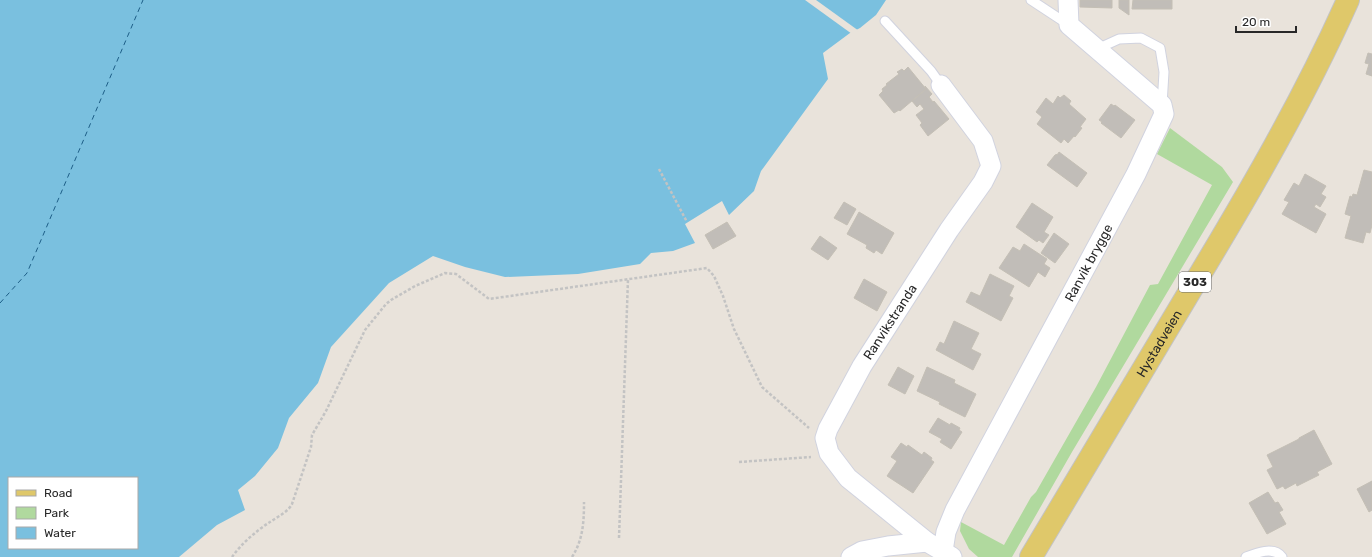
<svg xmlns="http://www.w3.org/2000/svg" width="1372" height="557" viewBox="0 0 1372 557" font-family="Rubik,sans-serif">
  <rect width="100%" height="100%" fill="#e9e3db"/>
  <path fill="#b0d99e" d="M1170 128 1222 167 1233 182 1072 452 1012 557H978L969 549 960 531 961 522 1004 545 1031 497 1036 492 1096 387 1150 285 1158 284 1212 185 1157 154Z"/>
  <path fill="#7ac0df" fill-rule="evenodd" d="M0 0H886L876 15 860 28 850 33 823 53 828 79 761 171 754 191 729 215 722 201 685 224 695 243 673 251 651 253 640 264 578 274 505 277 465 267 433 256 389 283 331 347 318 383 289 418 278 448 255 476 238 490 245 510 217 525 179 557H0ZM9 478H137V548H9Z"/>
  <path fill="#e9e3db" d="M805 0H816L859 31 852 34Z"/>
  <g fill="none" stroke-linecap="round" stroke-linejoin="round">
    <path stroke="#1d5e87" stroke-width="1" stroke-dasharray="5 4" stroke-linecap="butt" d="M0 303 27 273 143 0"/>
  </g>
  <g fill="#c1bdb8" stroke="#c4bfb5">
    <path d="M1080 0H1112V8L1080 7Z"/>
    <path d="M1119 0H1129V15L1119 8Z"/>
    <path d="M1133 0H1172V9H1132Z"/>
    <path d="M1368 53 1372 54V76L1366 74 1369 64 1365 63Z"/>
    <path d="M908 67 926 89 900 111 899 110 894 113 879 95 883 91 882 89 887 85 886 84 899 74 897 72 902 69 904 71Z"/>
    <path d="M925 86 932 94 929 97 933 102 934 101 949 119 928 136 920 125 922 123 916 115 924 109 920 104 917 107 912 101 926 89 925 87Z"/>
    <path d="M1064 95 1071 101 1069 104 1086 119 1080 127 1082 128 1075 137 1074 136 1068 143 1064 139 1061 143 1037 124 1042 117 1036 112 1046 98 1053 104 1058 96 1060 98Z"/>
    <path d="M1111 104 1114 106 1115 105 1135 120 1121 138 1101 123 1102 122 1099 120Z"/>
    <path d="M1059 152 1087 173 1077 187 1047 165 1055 155 1058 154Z"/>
    <path d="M1364 170 1372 172V225L1370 233 1366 232 1363 243 1345 238 1351 216 1345 214 1350 196 1352 197 1353 194 1357 195Z"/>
    <path d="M1305 174 1326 186 1321 194 1326 197 1320 207 1316 204 1314 207 1326 214 1316 233 1282 214 1289 202 1284 200 1294 183 1299 186Z"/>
    <path d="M844 202 856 209 847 225 834 218Z"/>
    <path d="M1032 203 1053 217 1044 232 1049 235 1043 243 1039 240 1037 242 1016 227Z"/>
    <path d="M859 212 894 233 882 254 876 250 874 253 866 248 867 245 847 234Z"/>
    <path d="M727 222 736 236 713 249 705 235Z"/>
    <path d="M1054 233 1069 244 1055 263 1041 253Z"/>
    <path d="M820 236 837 248 828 260 811 249Z"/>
    <path d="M1024 244 1047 259 1044 264 1050 268 1045 277 1038 272 1029 287 999 268 1013 247 1020 251Z"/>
    <path d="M990 274 1014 286 1009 296 1013 298 1001 321 966 302 971 292 980 296Z"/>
    <path d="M864 279 887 292 877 311 854 298Z"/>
    <path d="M954 321 979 333 971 349 981 354 973 370 936 350 940 342 944 344Z"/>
    <path d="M898 367 914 376 905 394 888 385Z"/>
    <path d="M927 367 955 380 954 383 976 394 965 417 939 404 940 402 917 391Z"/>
    <path d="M938 418 950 425 951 423 960 428 959 430 962 432 951 449 940 442 942 439 929 432Z"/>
    <path d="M1314 430 1332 464 1317 472 1319 475 1297 486 1296 483 1285 489 1283 486 1277 489 1267 470 1273 467 1267 455 1299 439V438Z"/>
    <path d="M901 443 907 447 908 445 922 455 924 452 932 458 931 460 934 462 913 493 887 476 897 461 891 457Z"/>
    <path d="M1372 481V510L1369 512 1357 489Z"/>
    <path d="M1268 492 1275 503 1278 502 1283 510 1279 512 1286 524 1267 534 1249 503Z"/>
  </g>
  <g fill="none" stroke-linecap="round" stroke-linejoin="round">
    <defs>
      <g id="service">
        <path d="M1031 0 1069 25"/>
        <path d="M885 21 931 71 941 85"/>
        <path d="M1097 49 1119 39 1141 38 1160 48 1164 72 1162 105"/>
        <path d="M1246 557C1256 553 1274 546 1282 557"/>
      </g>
      <g id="minor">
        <path d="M941 85 983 141 991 166 983 182 949 230 862 366 828 429 825 438 829 453 848 478 927 542 952 557"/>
        <path id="s1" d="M943 551 946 532 955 510 1136 174 1164 114 1162 105 1069 25 1068 0"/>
        <path d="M851 557 862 551 888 546 927 542"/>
      </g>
      <g id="primary">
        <path id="s2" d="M1031 557C1085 467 1139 376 1193 286 1249 193 1304 99 1348 0"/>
      </g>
    </defs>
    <use href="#service" stroke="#d1d3df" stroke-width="11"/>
    <use href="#minor" stroke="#d1d3df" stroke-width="21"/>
    <use href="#primary" stroke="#c3c3c3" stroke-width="24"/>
    <g stroke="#c3c3c3" stroke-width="2.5" stroke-dasharray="3 2" stroke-linecap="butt">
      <path d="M659 169 687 222"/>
      <path d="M739 462 811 457"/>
      <path d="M619 538 628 279"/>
      <path d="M232 557C241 544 256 531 270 522 277 517 288 512 292 504L311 447 312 435 326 411 365 330 386 304 391 300 415 286 445 273 456 274 489 299 707 268 714 276 723 296 734 329 762 387 809 428"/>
      <path d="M572 557C583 540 584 522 584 502"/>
    </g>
    <use href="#service" stroke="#fff" stroke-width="9"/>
    <use href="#minor" stroke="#fff" stroke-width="19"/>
    <use href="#primary" stroke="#dfc86a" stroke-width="22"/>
  </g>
  <g text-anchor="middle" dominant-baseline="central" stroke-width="4" stroke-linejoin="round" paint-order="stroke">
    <rect fill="#fff" stroke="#686868" stroke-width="1" x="1179" y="272" width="32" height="20" rx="3"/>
    <g font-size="12" font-weight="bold" fill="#282828">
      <text x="1195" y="282">303</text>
    </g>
    <g font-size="13" fill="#282828" stroke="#fff">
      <text stroke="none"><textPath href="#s1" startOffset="324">Ranvik brygge</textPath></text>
      <text transform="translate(890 322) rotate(-57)">Ranvikstranda</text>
      <text stroke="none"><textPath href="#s2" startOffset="249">Hystadveien</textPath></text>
    </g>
  </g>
  <rect x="8" y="477" width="130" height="72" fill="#ffffff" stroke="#a9a9a9"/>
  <rect x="16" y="490" width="20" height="6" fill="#dfc86a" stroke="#a9a9a9"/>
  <text x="44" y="497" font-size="12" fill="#282828">Road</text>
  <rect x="16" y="507" width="20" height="12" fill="#b0d99e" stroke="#a9a9a9"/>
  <text x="44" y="517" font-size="12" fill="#282828">Park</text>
  <rect x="16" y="527" width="20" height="12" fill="#7ac0df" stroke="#a9a9a9"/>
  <text x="44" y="537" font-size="12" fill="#282828">Water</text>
  <path d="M1236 26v6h60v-6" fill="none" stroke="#282828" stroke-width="2"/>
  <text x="1242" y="26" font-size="12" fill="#282828" stroke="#ffffff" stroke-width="3" paint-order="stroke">20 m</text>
</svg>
